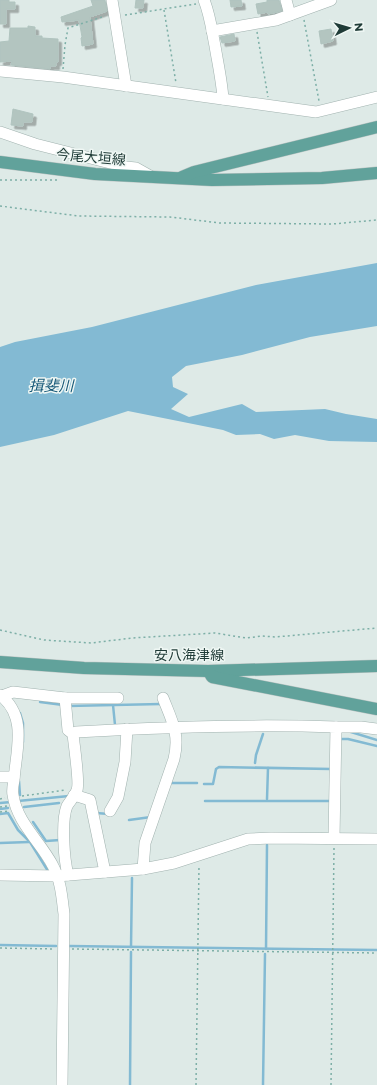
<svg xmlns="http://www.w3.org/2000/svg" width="377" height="1085" viewBox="0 0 377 1085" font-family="Montserrat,'Noto Sans JP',sans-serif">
  <defs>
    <filter id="shadow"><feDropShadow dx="3.5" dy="3.5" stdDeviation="0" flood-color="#0004"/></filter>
  </defs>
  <rect width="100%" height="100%" fill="#deeae7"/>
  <path fill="#83bad3" d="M377 263V326L310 337 242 355 186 366 172 377 173 387 188 394 171 409 189 417 242 404 256 412 325 409 346 414 377 419V442L329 441 295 435 274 439 260 434 236 435 223 430 128 411 54 435 0 447V347L15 342 92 327 256 285Z"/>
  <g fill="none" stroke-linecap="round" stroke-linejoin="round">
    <g stroke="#83bad3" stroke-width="2.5">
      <path d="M40 702 63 705"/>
      <path d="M113 705 115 725"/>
      <path d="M68 706 161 704"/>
      <path d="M20 713 23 723V742"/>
      <path d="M351 732 377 740"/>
      <path d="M339 739H348L377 746"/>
      <path d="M255 763 256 755 263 734"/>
      <path d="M19 781 20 795"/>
      <path d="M172 783H197"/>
      <path d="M204 784H213L216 769 219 767 331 769"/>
      <path d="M267 799 268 768"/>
      <path d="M18 801 69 796"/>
      <path d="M205 801H332"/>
      <path d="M0 803 11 802"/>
      <path d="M24 807 59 803"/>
      <path d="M0 809 8 808"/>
      <path d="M96 813 109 814"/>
      <path d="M0 814 8 813 18 830 30 842 48 871"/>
      <path d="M129 820 151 817"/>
      <path d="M33 822 46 841 60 840"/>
      <path d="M0 843 29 842"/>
      <path d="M0 945 56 946"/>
      <path d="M69 946 377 950"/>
      <path d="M131 947 132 878"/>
      <path d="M266 949 267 845"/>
      <path d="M130 1085 131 952"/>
      <path d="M263 1085 265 954"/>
    </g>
  </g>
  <g fill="#b3c5c0" stroke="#b0c4bf" filter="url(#shadow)">
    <path d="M0 0H9V2H15V9H6V24H0Z"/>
    <path d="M91 0H105L107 11 90 17 93 44 82 46 81 38 82 37 79 20 62 22 61 17 93 6Z"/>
    <path d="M136 0H144L143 8H135Z"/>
    <path d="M230 0H241L242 6 231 7Z"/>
    <path d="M267 0H279L282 11 268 14V12L258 14 256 4 267 2Z"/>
    <path d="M28 26 35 27V36H42V38L58 39V62H56V66H50V69L11 65 12 61 0 62V42L9 41 10 28H28Z"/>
    <path d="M331 29 333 41 321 44 319 31Z"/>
    <path d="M234 34 235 41 222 43 220 37Z"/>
    <path d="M13 109 33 114 32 122H23V126L11 125Z"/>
  </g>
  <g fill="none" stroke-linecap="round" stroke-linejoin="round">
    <defs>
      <g id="minor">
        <path d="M112 0 126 86"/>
        <path d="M204 0C210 15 212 31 215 46 218 64 222 82 223 99"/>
        <path d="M286 0 290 15"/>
        <path d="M212 31 276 20 331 0"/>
        <path d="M0 71 63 77 316 112 377 97"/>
        <path d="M0 132 35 144 126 167 136 168 152 177"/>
        <path d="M0 695C28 716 16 751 14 780 13 785 12 791 13 795 17 823 41 842 53 866 61 881 62 898 64 914L62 1085"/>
        <path d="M2 696 13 692 65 698H118"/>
        <path d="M65 698 68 730 73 734C74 745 80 783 77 790 75 796 70 801 67 806 61 821 64 859 68 875"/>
        <path d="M336 727H361L377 729"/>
        <path d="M73 734 76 732C162 727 249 724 336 727L334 838"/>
        <path d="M0 777H14"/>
        <path d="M74 795 90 800 105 872"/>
        <path d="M110 811 118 797 125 762 127 729"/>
        <path d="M143 869 145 843 174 759C180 734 172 721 163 698"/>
        <path d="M0 875 57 876 143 869 174 863 248 839 271 838 377 839"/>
      </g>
      <g id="major">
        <path d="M0 162 95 174 212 180 322 178 377 173"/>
        <path d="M182 177 194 172 377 127"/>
        <path d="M0 662 84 668 208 671 377 666"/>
        <path d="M209 672 212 677 377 709"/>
      </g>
    </defs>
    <use href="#minor" stroke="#a1b2af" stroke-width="12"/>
    <use href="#major" stroke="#bcc4c3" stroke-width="13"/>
    <g stroke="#7dafa7" stroke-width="1.5" stroke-dasharray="2 3" stroke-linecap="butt">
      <path d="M164 10 176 83"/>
      <path d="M125 15 196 4"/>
      <path d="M304 20 319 101"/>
      <path d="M257 32 268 97"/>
      <path d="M63 69 65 45 68 28 105 16"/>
      <path d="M0 180H57"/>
      <path d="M0 206 79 216 170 217 220 223 332 224 377 220"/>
      <path d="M0 630 44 640 91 643 132 638 215 633 246 638 262 636 275 637 377 628"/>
      <path d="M22 796 66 790"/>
      <path d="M0 799 5 798"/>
      <path d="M0 807 7 806"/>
      <path d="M0 812 8 811"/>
      <path d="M0 948 54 949"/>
      <path d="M72 949 377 953"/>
      <path d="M196 1085 199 865"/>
      <path d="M331 1085 334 848"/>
    </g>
    <use href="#minor" stroke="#fff" stroke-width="11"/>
    <use href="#major" stroke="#61a29b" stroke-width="12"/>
  </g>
  <g text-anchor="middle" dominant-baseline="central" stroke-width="3" stroke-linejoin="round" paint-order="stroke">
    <g font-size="14" fill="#1f3b37" stroke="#eff7f4">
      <text transform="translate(91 157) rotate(5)">今尾大垣線</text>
      <text x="189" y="655">安八海津線</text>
    </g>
    <g font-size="15" font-style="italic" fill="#175978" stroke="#eff7f4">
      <text x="51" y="385">揖斐川</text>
    </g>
  </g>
  <g transform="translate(349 28) rotate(85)" stroke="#eff7f4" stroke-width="3" paint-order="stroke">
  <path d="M0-3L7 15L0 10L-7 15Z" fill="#1f3b37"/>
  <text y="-6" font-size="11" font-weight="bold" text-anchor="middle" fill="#1f3b37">N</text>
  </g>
</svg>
